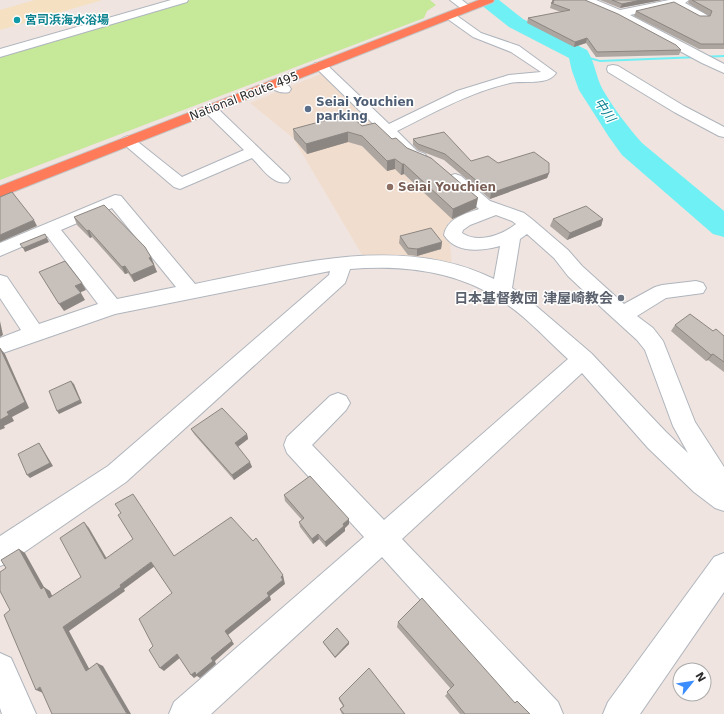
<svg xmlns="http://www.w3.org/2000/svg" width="724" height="714" viewBox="0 0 724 714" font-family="'DejaVu Sans','Noto Sans JP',sans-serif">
  <rect width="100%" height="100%" fill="#efe4df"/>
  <path fill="#f1ddce" d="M323 73 482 209 448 222 452 265 364 258 293 138 250 103Z"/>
  <path fill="#c6e899" d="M190 0H430L436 5 427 11 424 18 0 180V55Z"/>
  <path fill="#f5e1c1" d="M35 0H102L0 30V10Z"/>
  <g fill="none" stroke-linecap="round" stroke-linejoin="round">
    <path fill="#6ef0f5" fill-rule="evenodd" d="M579 54 600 60 724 55V57L600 62 578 56 577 55Z"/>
    <path fill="#6ef0f5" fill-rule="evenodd" d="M478 0H499L523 19 587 50C595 62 596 78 603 90 614 109 628 127 642 143L724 211V237L713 234 622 155 609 137 579 90 572 71 569 58 509 27 480 4Z"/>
    <defs>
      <g id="minor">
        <path d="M171 0H188L187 2 0 57V49Z"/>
        <path d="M450 0H462L472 8 471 10H463Z"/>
        <path d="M581 0H596L620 10 669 0H689L685 3 707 15 709 17 707 19H699L673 5 630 15 724 64V73L702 63 617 17 582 2Z"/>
        <path d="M449 12 453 13 481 33 519 46 556 73C548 86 523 80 510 83 470 92 433 113 397 131L417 151 425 154 427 157 425 160 419 162 407 157 314 66 315 63H325L389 124 457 91 509 75 541 72 511 52 473 37 445 17 443 15Z"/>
        <path d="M613 65 618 66 684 106 724 127V137L719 136 674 112 608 72 607 69 608 66Z"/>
        <path d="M274 80 289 86 291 89 289 92C281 94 272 90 267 84L269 81Z"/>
        <path d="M210 105 215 106 288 176 290 179 288 182C273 186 262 168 252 158L180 189 174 187 120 141 123 138 128 136 133 138 182 177 244 150 205 112 203 109 205 106Z"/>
        <path d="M455 174 461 176 490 201 524 213 533 220 568 250 582 266 624 304 655 287 662 285 696 281 703 283 706 288 703 293 666 298 637 316 653 328 663 341 695 422 724 467V511L715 508 694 492 648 448 582 373 402 539 558 702 563 714H524L382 557 211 714H169L174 702 364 537 287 453 284 445 287 437 330 396 338 393 346 396 350 403 346 410 312 445 384 520 568 359C545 338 522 312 494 296 451 270 399 265 350 269L345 283 126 482 10 562 0 566V536L108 466 329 275 330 271 115 314 0 354V338L21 330 0 298V275L7 277 39 324 98 304 47 236 0 256V243L115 195 121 196 195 284C291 265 401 233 494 279L500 246C481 251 456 254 444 235 447 218 465 214 479 209L447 179 449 176ZM112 208 176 287 117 299 61 230ZM496 215 512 221 516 224C502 235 478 244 462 233L463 230 470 225ZM527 234 554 258 568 276 603 309 637 340 645 350 673 426 688 453 666 432 591 353 529 300 512 288 520 239Z"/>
        <path d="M724 553V592L640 714H603L608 702 714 557Z"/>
        <path d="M0 653 11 658 36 714H2L0 708Z"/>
      </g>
      <path id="highway" d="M479 0H494L493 2 0 197V186Z"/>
    </defs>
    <use href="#minor" stroke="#afb5bd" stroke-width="2"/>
    <use href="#highway" stroke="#c4c4c4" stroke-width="2"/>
    <use href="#minor" fill="#fff" fill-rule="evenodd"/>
    <use href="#highway" fill="#ff7b5a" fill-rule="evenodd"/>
  </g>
  <g fill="#aca5a0">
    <path d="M554 0H585L681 50 679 55 596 57 586 43 574 47 527 23 528 18 561 12 550 8 552 1Z"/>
    <path d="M600 0H662L620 8Z"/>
    <path d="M689 0H724V49H699L634 16 636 11 700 16H709L688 3Z"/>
    <path d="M362 126 392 139 407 148 476 208 452 219 404 174 401 175 395 169 387 171 362 146 348 142 307 154 294 139 293 129Z"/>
    <path d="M413 139 471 161 498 163 549 173 547 178 490 199 444 160 418 150 413 145Z"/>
    <path d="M74 217 151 257 157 272 134 282 128 273 125 274 92 237 90 238 77 225Z"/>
    <path d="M553 219H603L601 226 567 240 550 226Z"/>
    <path d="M400 236 442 242 441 249 417 256 408 255 399 243Z"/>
    <path d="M675 325 713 331 724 336V372L708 360 706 361 671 331Z"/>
    <path d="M191 429 247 434 248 439 238 447 252 467 234 480 194 434Z"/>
    <path d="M284 495 349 524 345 528V531L326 547 319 539 313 544 300 527 299 522 302 520 285 501Z"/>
    <path d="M398 622 514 703 517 701 530 714H460L445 696 451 689 397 627Z"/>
    <path d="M323 642 349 644 335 658 324 644Z"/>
    <path d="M339 698 405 714H342L341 712 340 709 343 706 339 700Z"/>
  </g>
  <g fill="#8c8682">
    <path d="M641 0H662L620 8 622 4Z"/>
    <path d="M587 38 586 43 574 47 575 42Z"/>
    <path d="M348 132V142L307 154 306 144Z"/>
    <path d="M395 159V169L387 171V161Z"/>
    <path d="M402 164H404V174L401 175Z"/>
    <path d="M549 173 547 178 490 199 491 193Z"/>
    <path d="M478 198 476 208 452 219 453 209Z"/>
    <path d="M603 219 601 226 567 240 570 233Z"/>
    <path d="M34 220 37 226 0 242V235Z"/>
    <path d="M89 230 92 237 90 238 87 231Z"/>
    <path d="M47 238 49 242 25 252 23 248Z"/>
    <path d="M442 242 441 249 417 256V249Z"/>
    <path d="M151 257 154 264 152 265 149 258Z"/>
    <path d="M154 265 157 272 134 282 131 275Z"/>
    <path d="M125 266 128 273 125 274 122 267Z"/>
    <path d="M82 283 86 290 79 293 75 286Z"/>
    <path d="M81 293 85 300 64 311 59 304Z"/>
    <path d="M0 321 3 335 0 337Z"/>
    <path d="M0 348 5 354 29 408 12 417 14 421 4 426 5 428 0 430V420L7 412Z"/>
    <path d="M713 354 708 360 706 361 711 355Z"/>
    <path d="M71 381 74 384 82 403 59 414 57 411Z"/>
    <path d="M247 434 248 439 236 448 235 443Z"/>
    <path d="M39 443 41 446 53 466 30 478 27 475Z"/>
    <path d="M250 462 252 467 234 480 232 475Z"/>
    <path d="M349 519V524L345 528V531L326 547 325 542 343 524Z"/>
    <path d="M84 522 89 528 110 564 105 559Z"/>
    <path d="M318 534 319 539 313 544 312 539Z"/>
    <path d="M19 549 25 553 44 587 50 591 55 602 49 598 41 589Z"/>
    <path d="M151 562 155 566 124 589 125 591 69 631 92 674 86 671 63 627 120 585Z"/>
    <path d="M283 575 285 584 270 596 271 600 228 635 234 644 215 661 216 664 200 678 197 676 194 678 191 675 211 658 225 631 267 593Z"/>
    <path d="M349 642V644L335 658V657Z"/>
    <path d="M177 654 181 657 164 671 160 668Z"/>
    <path d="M97 663 103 666 131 714H127Z"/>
    <path d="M40 687 43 693 36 690Z"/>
  </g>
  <g fill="#c8c0ba" stroke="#8c8682">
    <path d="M555 0H585L618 14 676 45 681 50 597 52 587 38 575 42 528 18 570 10 551 3 554 2 552 1Z"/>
    <path d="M612 0H641L622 4Z"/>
    <path d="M692 0H724V44H701L636 11 674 2 700 16H710L712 11Z"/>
    <path d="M349 114 362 126 375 123 392 139 396 138 407 148 431 158 478 198 453 209 404 164H402L395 159 387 161 362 136 348 132 306 144 293 129Z"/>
    <path d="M444 132 471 161 488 156 498 163 534 152 549 163V173L491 193 445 154 418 144 413 139Z"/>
    <path d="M12 192 34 220 0 235V197Z"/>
    <path d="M104 205 145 247 151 257 149 258 154 265 131 275 125 266 122 267 89 230 87 231 74 217Z"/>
    <path d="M586 206 603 219 570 233 553 219Z"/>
    <path d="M431 228 442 242 417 249 408 248 400 236Z"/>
    <path d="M45 234 47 238 23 248 20 244Z"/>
    <path d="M65 261 82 283 75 286 81 293 59 304 39 272Z"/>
    <path d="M690 314 713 331 716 329 724 336V362L713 354 711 355 675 325Z"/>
    <path d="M0 348 25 402 7 412 9 415 0 420Z"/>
    <path d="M71 381 80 400 57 411 49 391Z"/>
    <path d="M222 408 247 434 235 443 250 462 232 475 191 429Z"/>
    <path d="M39 443 50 463 27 475 18 454Z"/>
    <path d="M310 476 349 519 343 524 344 526 325 542 318 534 312 539 299 522 304 518 284 495Z"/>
    <path d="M133 494 174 556 231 517 253 541 256 538 283 575 281 577 283 580 267 593 269 596 225 631 232 641 211 658 213 661 196 675 195 672 191 675 177 654 160 668 149 650 153 646 139 619 172 593 151 562 120 585 121 587 63 627 86 671 97 663 127 714H52L40 687 36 690 4 615 10 610 0 591V572L6 568 1 560 19 549 41 589 44 587 49 598 81 577 60 538 84 522 105 559 133 539 118 515 121 513 115 504Z"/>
    <path d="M422 598 515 703 517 701 530 714H465L447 692 454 685 398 622Z"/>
    <path d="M337 628 349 642 335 657 323 642Z"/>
    <path d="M369 668 405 714H344L340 709 344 706 339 698Z"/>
  </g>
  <circle fill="#0f9aa8" stroke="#fff" stroke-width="1.5" cx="17" cy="20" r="4"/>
  <circle fill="#5c6f8a" stroke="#fff" stroke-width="1.5" cx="308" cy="109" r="4"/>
  <circle fill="#8d6e63" stroke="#fff" stroke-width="1.5" cx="390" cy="187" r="4"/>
  <circle fill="#6b7280" stroke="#fff" stroke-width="1.5" cx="621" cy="298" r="4"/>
  <g text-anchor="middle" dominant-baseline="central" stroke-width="3" stroke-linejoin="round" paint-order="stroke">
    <g font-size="12" font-weight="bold" fill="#0d838f" stroke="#fff" text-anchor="start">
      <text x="25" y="20">宮司浜海水浴場</text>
    </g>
    <g font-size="12" fill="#2d2d2d" stroke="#fff">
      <text transform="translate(244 96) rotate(-21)">National Route 495</text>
    </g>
    <g font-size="12" font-weight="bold" fill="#4e5e75" stroke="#fff" text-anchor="start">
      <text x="316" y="102">Seiai Youchien<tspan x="316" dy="14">parking</tspan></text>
    </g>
    <g font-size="12" font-weight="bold" fill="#785e54" stroke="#fff" text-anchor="start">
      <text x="398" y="187">Seiai Youchien</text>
    </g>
    <g font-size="13" font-style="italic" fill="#088190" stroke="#fff">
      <text transform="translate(605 110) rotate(55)">中川</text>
    </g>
    <g font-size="14" font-weight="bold" fill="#5b616d" stroke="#fff" text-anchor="end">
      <text x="613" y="298">日本基督教団 津屋崎教会</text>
    </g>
  </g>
  <g transform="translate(692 682) rotate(60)"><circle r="19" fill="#ffffff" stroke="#ababab"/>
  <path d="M0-3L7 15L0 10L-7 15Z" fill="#3c8dff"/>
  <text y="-6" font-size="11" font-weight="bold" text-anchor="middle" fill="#2d2d2d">N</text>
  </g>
</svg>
